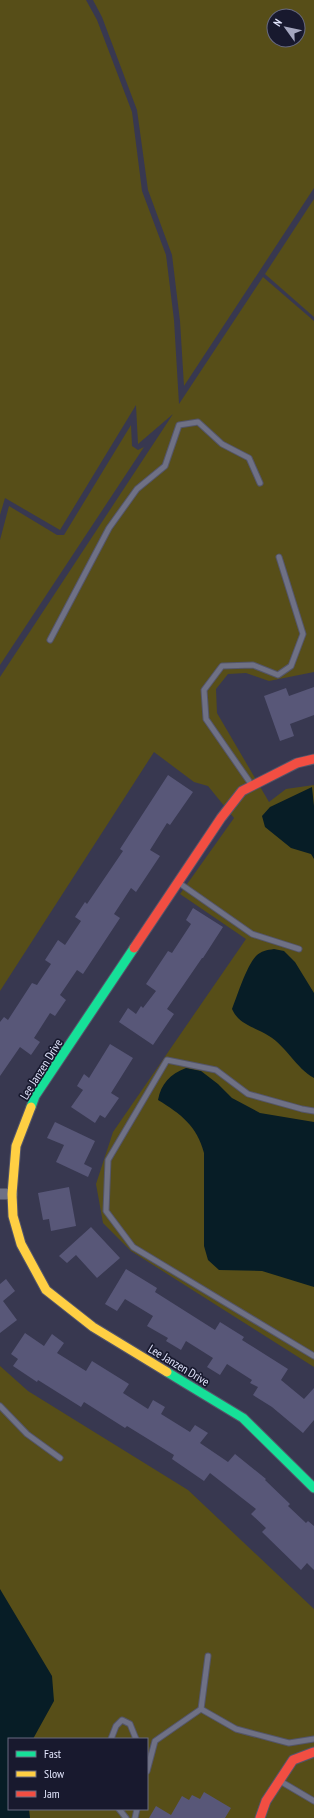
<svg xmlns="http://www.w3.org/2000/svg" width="314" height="1818" viewBox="0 0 314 1818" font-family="'PT Sans Narrow',sans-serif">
  <rect width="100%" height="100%" fill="#383850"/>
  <g fill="#574e18" fill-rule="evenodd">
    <path d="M0 0H86L97 20 132 112 142 191 166 255 174 320 179 404 263 277 314 321V672L269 681 246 673 228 674 216 689 217 713 269 802 286 789 314 785V1367L131 1251 103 1223 96 1184 113 1132 246 939 180 894 234 818 208 786 194 782 154 752 0 991V677L173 414 138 444 136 405 60 530 5 498 0 515Z"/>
    <path d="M93 0H314V188L184 386 180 321 172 255 148 190 137 110 102 17ZM274 16H298V40H274Z"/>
    <path d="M314 199V317L265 274Z"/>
    <path d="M131 425 132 446 138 450 144 447 0 665V540L9 506 57 535H64Z"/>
    <path d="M0 1366 28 1391 188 1490 314 1609V1818H0ZM9 1739H147V1809H9Z"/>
  </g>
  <g fill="#071d26">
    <path d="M312 787 314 806V859L311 854 291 848 265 827 262 816 270 807Z"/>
    <path d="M274 949 284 951 295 962 314 993V1078C296 1068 286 1046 269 1036 255 1027 239 1025 232 1009 238 994 246 967 256 956 261 951 267 950 274 949Z"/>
    <path d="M186 1068 201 1071 218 1084 232 1098 260 1113 314 1122V1287L262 1271 219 1270 208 1260 204 1246V1153C197 1126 181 1114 158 1100 161 1084 170 1074 186 1068Z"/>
    <path d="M0 1589 52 1676 54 1701 33 1739H9V1809H29L30 1818H0Z"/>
  </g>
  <g fill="#585778">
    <path d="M314 687V715L290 724 294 736 280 741 264 696 286 688 289 696Z"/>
    <path d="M168 775 193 792 170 825 167 823 150 850 160 856 136 892 131 888 114 914 120 918 83 974 77 970 60 995 66 1000 55 1016 50 1013 34 1038 40 1042 31 1055 20 1047 0 1076V1022L4 1017 8 1020 32 983 37 985 51 964 45 960 58 940 65 945 81 921 75 917 85 902 87 904 123 851 120 849Z"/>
    <path d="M193 908 223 927 203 958H202L167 1009 174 1014 153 1045 119 1022 128 1008 136 1014 141 1006 143 1008 156 991 146 984 168 951 172 953 191 924 186 920Z"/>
    <path d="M110 1044 133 1058 111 1093 119 1098 105 1118 100 1115 95 1123 71 1107 83 1090 77 1086 84 1074 89 1078Z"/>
    <path d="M55 1122 95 1141 84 1164 92 1168 88 1177 56 1162 64 1145 47 1138Z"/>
    <path d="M69 1187 76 1226 51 1231 49 1219 43 1220 38 1193Z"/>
    <path d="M91 1227 120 1258 97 1278 76 1255 67 1263 59 1256Z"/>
    <path d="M126 1269 157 1288 155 1292 215 1330 220 1322 244 1337 242 1340 288 1369 281 1380 304 1399 314 1388V1420L303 1433 272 1407 253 1395 258 1387 250 1383 252 1380 227 1364 220 1375 207 1367 213 1358 186 1341 181 1350 166 1341 168 1338 147 1326 153 1316 125 1299 117 1311 105 1304Z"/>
    <path d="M6 1279 15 1291 3 1301 17 1320 0 1333V1284Z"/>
    <path d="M25 1333 44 1346 52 1334 64 1343 57 1353 86 1371 92 1361 129 1384 123 1393 148 1409 153 1400 165 1407 161 1414 190 1432 195 1425 208 1433 200 1443 228 1462 235 1454 266 1479 265 1480 290 1504 288 1506 306 1523 308 1521 314 1526V1570L307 1563 301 1570 262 1532 266 1528 251 1514 256 1509 210 1473 204 1481 172 1459 174 1455 127 1426 125 1428 84 1402 81 1407 38 1380 37 1382 13 1366 18 1359 11 1354Z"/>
    <path d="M204 1792 231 1808 225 1818H149L156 1806 171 1815 182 1796 189 1800 192 1795 200 1799Z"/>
  </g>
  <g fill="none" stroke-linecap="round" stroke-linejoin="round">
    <defs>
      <g id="lane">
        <path d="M50 640 109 528 137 489 165 466 179 425 198 422 222 444 249 458 260 483"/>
        <path d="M249 781 206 719 204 690 222 666 253 665 278 675 291 666 303 634 279 557"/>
        <path d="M182 885 252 934 299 949"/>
        <path d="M314 1111 302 1109 248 1094 216 1070 167 1060 108 1160 106 1211 133 1247 314 1356"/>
        <path d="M0 1406 27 1434 60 1458"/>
        <path d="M201 1709 236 1729 289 1743 314 1739"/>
        <path d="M111 1739 116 1726 122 1720 130 1724 136 1739"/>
        <path d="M147 1771 155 1741 201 1709 208 1656"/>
        <path d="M280 1781 314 1801"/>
        <path d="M119 1809 126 1818"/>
        <path d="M135 1818 137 1809"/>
      </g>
      <path id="street" d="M0 1194H12"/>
      <g id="fast">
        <path d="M31 1107 35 1096 134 948"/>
        <path d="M167 1372 243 1418 314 1488"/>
      </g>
      <path id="slow" d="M31 1107 16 1146 12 1194 13 1216 21 1244 46 1290 93 1327 167 1372"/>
      <g id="jam">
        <path d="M134 948 221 818 242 791 297 763 314 759"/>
        <path d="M260 1818 266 1801 293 1760 314 1752"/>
      </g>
    </defs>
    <use href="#lane" stroke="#545569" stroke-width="7"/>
    <use href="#street" stroke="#545569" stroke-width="12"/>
    <use href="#fast" stroke="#545569" stroke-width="11"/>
    <use href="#slow" stroke="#545569" stroke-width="11"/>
    <use href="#jam" stroke="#545569" stroke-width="11"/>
    <use href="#lane" stroke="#6f7185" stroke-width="5"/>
    <use href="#street" stroke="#6f7185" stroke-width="10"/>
    <use href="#fast" stroke="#16e098" stroke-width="9"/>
    <use href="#slow" stroke="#ffcf43" stroke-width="9"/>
    <use href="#jam" stroke="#f24e42" stroke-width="9"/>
  </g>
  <g text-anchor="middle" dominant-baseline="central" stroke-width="3.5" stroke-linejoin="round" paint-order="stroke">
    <g font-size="12" fill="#e2e5fc" stroke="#18192e">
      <text transform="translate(41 1069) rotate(-58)">Lee Janzen Drive</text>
      <text transform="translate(179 1365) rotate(31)">Lee Janzen Drive</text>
    </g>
  </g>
  <rect x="8" y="1738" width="140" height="72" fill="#18192e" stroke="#696b80"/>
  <rect x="16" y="1751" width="20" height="6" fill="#16e098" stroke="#696b80"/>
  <text x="44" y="1758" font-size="12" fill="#e2e5fc">Fast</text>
  <rect x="16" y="1771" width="20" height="6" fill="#ffcf43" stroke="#696b80"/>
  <text x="44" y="1778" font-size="12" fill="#e2e5fc">Slow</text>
  <rect x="16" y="1791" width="20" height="6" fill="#f24e42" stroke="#696b80"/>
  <text x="44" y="1798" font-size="12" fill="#e2e5fc">Jam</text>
  <g transform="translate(286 28) rotate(303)"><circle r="19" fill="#18192e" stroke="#696b80"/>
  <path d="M0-3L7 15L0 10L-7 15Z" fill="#a6a8c0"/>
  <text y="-6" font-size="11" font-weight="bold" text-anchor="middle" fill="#e2e5fc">N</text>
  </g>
</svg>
